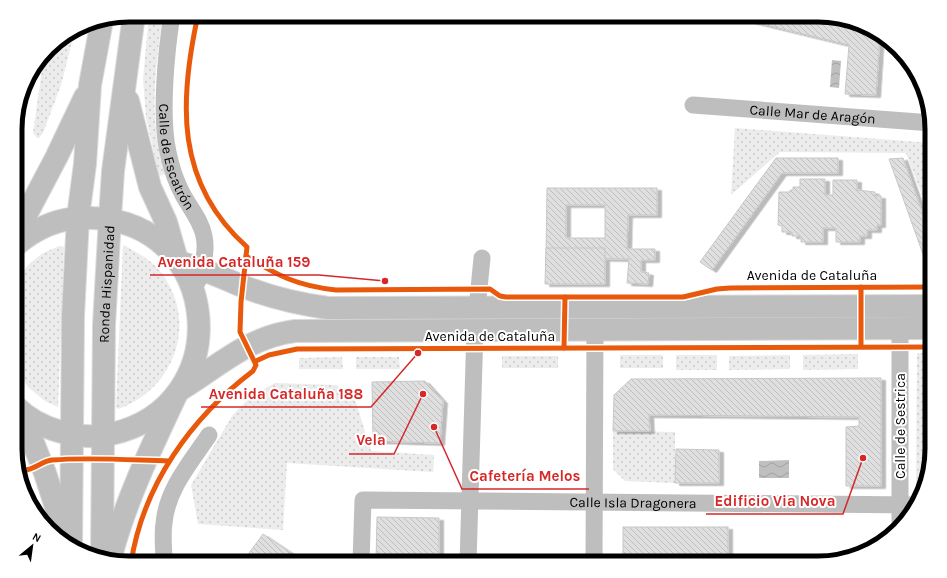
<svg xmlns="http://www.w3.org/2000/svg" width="947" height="578" viewBox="0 0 947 578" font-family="Karla,sans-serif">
  <defs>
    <pattern id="grass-dots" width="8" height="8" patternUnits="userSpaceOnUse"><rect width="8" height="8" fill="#ececec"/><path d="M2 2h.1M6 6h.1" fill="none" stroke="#c9c9c9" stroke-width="1.8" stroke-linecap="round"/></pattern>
    <pattern id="water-waves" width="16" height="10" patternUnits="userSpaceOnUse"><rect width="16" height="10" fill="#bfbfbf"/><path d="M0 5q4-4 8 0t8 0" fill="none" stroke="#a2a2a2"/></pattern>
    <pattern id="building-back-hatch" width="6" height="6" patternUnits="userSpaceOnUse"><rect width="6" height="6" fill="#dfdfdf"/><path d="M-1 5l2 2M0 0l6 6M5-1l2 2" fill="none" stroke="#bebebe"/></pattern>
    <filter id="shadow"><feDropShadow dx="4.5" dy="2.5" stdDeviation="0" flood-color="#0004"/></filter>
  </defs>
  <rect width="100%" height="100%" fill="#fff"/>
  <g fill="url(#grass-dots)">
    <path d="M149 15H163C157 56 151 97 157 138 158 150 163 162 166 174L159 176 146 117 143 79Z"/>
    <path d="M75 30 61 85 43 133 39 138H37L33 133 44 56 54 43Z"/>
    <path d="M735 128 932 143V221L906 153 780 152 731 195Z"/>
    <path d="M123 245C136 252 150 259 160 271 199 320 176 388 119 409L116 407Z"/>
    <path d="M59 246 64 247 58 407 45 401 29 388 16 371V281L29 264 43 253Z"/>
    <path d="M917 353H932V456L921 488H916Z"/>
    <path d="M858 354V369L803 370V355Z"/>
    <rect x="620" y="355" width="43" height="13"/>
    <rect x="676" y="355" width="41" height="15"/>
    <path d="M790 355V369L729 370V356Z"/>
    <rect x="502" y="356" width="56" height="12"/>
    <path d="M342 357 343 369H299V358Z"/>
    <path d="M356 357H399L400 369H356Z"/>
    <path d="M275 383 336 385 356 402 371 451 434 455 433 472 287 463 283 530 198 524 191 485 232 416 252 395Z"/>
    <path d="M613 431 675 432V483L625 481 613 469Z"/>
  </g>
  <g fill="url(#water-waves)">
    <path d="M832 60 841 61 839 88 830 87Z"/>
    <path d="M789 460V478H759V461Z"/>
  </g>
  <g fill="url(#building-back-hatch)" stroke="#c7c7c7" fill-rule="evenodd" filter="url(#shadow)">
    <path d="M751 15H818L880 34 876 95 845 94 849 45 750 21Z"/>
    <path d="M776 158H838V173H782L712 270 700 262Z"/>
    <path d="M903 158 932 240V254L924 257 889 159Z"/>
    <path d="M800 179H825V195H833V180H857V190L875 192V196H881V225H877V230H867V236H860V242H836V228H823V242H801V236H792V232H782V226L778 225 779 192H790V190H793V187H800Z"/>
    <path d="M547 188H657V215H628L627 249H655V260H641V272L649 273 648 284 627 283 629 259 546 258ZM566 205H605V238H566Z"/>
    <path d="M546 248H605V284H545Z"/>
    <path d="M881 378V486H846V427L859 426V417L649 415 650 431H613L614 395 631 379Z"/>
    <path d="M425 381 443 401 440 443 373 441 372 382Z"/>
    <path d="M676 449 719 450V483H675Z"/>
    <path d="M377 517 439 518V563H376Z"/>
    <rect x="623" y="527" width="105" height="36"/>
    <path d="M263 534 290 552 282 563H206L208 558 244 560Z"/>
    <path d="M504 558 562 559V563H504Z"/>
  </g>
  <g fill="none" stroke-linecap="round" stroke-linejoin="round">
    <defs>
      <g id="primary">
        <path d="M16 245C38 226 64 216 93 218 223 223 238 406 111 434 80 441 39 430 16 407"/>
        <path d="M179 262C201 268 221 277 242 286 269 297 299 304 328 308L932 306"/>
        <path d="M181 389C219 366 248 337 295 331L932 328"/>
      </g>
      <g id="highway">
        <path d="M128 101 150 187 166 222 177 260"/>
        <path d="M16 234 57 156 85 97"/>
        <path d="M21 412 45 473 65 535"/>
        <path d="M71 546 73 316 78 217 85 164 90 85 102 20"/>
        <path id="s4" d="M102 555 104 325 110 218 113 171 134 15"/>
        <path d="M111 556C126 500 151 448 176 395"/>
      </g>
    </defs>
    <use href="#primary" stroke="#dbdbdb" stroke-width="24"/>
    <use href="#highway" stroke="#dbdbdb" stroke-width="24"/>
    <g stroke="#bebebe" stroke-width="17">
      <path id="s1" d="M172 15C166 52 160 116 168 152 171 167 176 182 183 195 190 208 201 220 204 236 207 250 203 267 198 281"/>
      <path id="s2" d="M693 105 932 123"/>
      <path d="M477 309 482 258"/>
      <path d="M900 525V328"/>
      <path d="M164 563C164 550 162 536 164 523 167 489 191 462 209 435"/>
      <path id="s3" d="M361 563 363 500 915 505"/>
      <path d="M468 563 475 329"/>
      <path d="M594 563 595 328"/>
    </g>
    <use href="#primary" stroke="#bebebe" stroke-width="22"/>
    <use href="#highway" stroke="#bebebe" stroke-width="22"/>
    <defs>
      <g id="cycleway">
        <path d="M246 256C278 276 298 286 336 290L490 289 500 296 506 297H683L717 289 730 288 932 287"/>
        <path d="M861 346V287"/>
        <path d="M564 348 565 297"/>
        <path d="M256 361 269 355 297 349 932 347"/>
        <path d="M17 468C30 475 40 461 52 460 90 457 130 460 169 461"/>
        <path d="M131 563C143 485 191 418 253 371L256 365 240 332 241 302 247 247C175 183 179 101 198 15"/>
      </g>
    </defs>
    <use href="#cycleway" stroke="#fff" stroke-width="8"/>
    <use href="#cycleway" stroke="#e8590c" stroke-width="5"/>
  </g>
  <g text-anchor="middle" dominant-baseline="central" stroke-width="4" stroke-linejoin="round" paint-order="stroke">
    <g font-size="14" fill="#000" stroke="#fff">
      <text stroke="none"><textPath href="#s2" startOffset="120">Calle Mar de Aragón</textPath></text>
      <text stroke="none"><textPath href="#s1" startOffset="144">Calle de Escatrón</textPath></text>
      <text x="812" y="275">Avenida de Cataluña</text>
      <text stroke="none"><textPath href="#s4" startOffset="271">Ronda Hispanidad</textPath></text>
      <text x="490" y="336">Avenida de Cataluña</text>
      <text transform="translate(900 426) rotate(-90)">Calle de Sestrica</text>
      <text stroke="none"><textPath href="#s3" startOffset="333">Calle Isla Dragonera</textPath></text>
    </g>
  </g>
  <path d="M0 0H947V578H0ZM129 22H818A107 107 0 0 1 925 129V449A107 107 0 0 1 818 556H129A107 107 0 0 1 22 449V129A107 107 0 0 1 129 22Z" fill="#fff" fill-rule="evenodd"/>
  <path fill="none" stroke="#000" stroke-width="5" d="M129 22H818A107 107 0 0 1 925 129V449A107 107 0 0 1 818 556H129A107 107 0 0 1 22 449V129A107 107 0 0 1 129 22Z"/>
  <path fill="none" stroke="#d62828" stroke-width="1.5" d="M385 281L319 275H150M418 353L371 407H201M423 394L394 454H349M434 427L462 489H589M863 458L843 514H706"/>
  <g fill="#d62828" stroke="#fff" stroke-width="1.5">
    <circle cx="385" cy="281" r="4"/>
    <circle cx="418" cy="353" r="4"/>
    <circle cx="423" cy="394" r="4"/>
    <circle cx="434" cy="427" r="4"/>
    <circle cx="863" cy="458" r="4"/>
  </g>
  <g font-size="15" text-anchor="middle" font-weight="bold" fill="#d62828" stroke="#fff" stroke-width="4" stroke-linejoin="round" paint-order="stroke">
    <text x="234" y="267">Avenida Cataluña 159</text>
    <text x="286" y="399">Avenida Cataluña 188</text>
    <text x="371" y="445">Vela</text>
    <text x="525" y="481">Cafetería Melos</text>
    <text x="775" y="506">Edificio Via Nova</text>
  </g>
  <g transform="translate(32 546) rotate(29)" stroke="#ffffff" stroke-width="3" paint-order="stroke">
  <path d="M0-3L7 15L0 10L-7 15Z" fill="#000000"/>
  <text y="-6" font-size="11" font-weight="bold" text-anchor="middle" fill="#000000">N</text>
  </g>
</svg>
